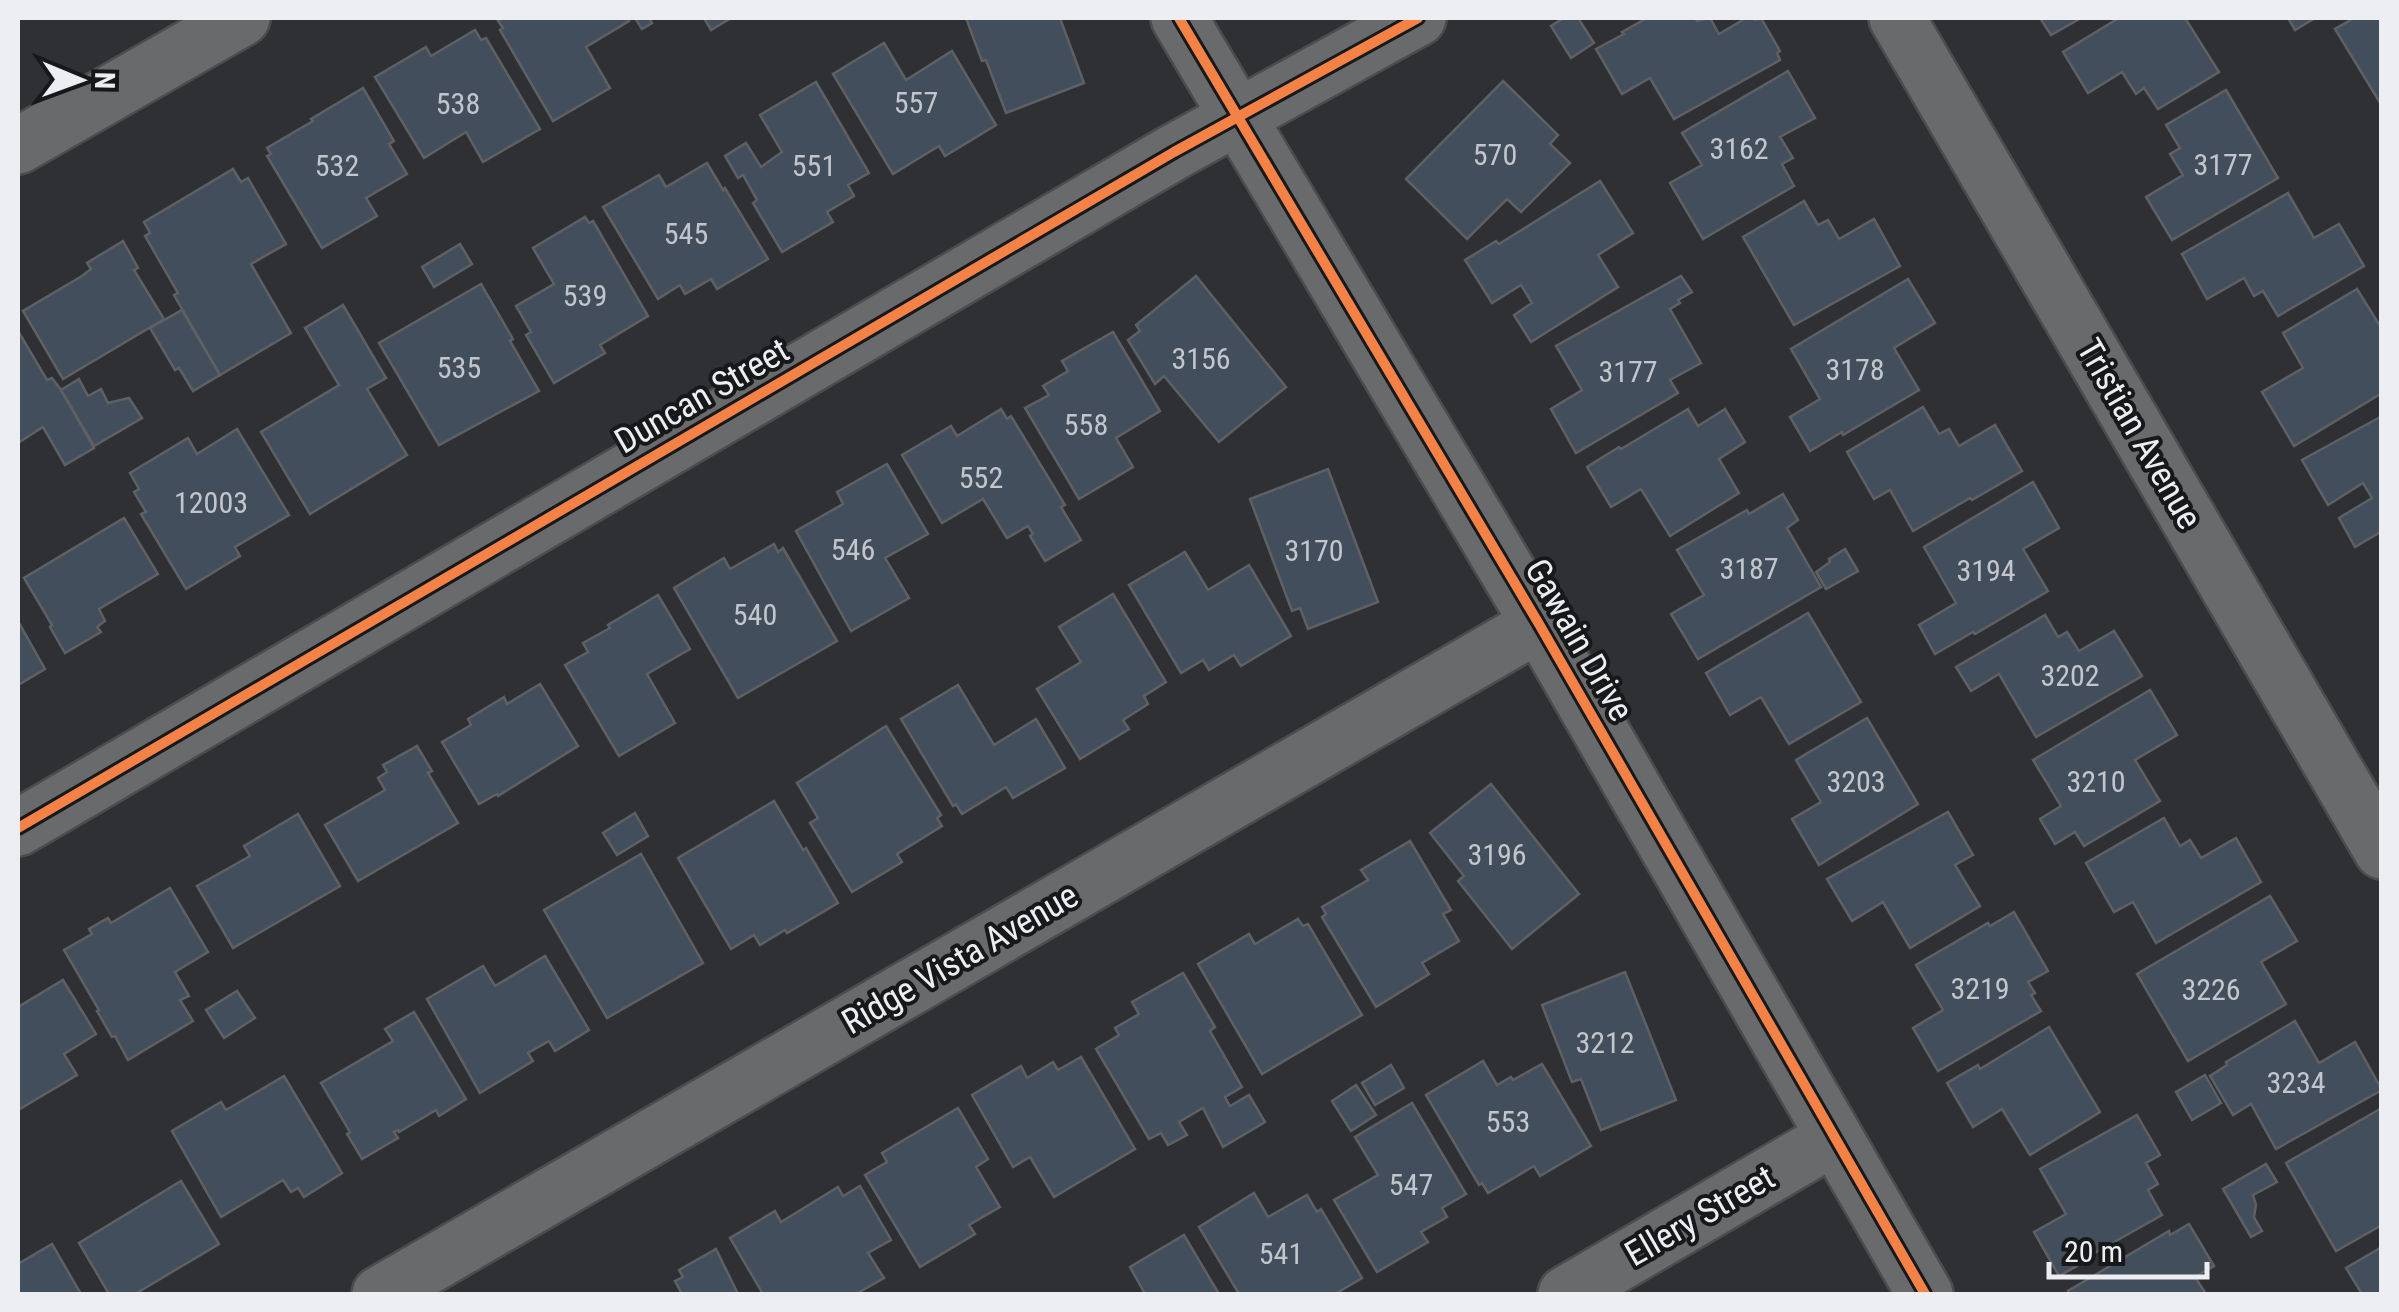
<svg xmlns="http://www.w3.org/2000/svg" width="2399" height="1312" viewBox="0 0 2399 1312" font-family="'Roboto Condensed',sans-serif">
  <rect width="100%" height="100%" fill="#2e3033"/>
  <g fill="#424e5b" stroke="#5e6063" stroke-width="2.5">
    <path d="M503 18H627L629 21 586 47 610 88 553 121 500 30 503 28 498 21Z"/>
    <path d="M635 18H649L652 23 642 29Z"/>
    <path d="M704 18H731L711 30Z"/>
    <path d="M966 18H1060L1084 83 1006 113 986 60 982 61Z"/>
    <path d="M1564 18H1578L1594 43 1571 58 1551 26Z"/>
    <path d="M1647 18H1695L1697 21 1710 18 1719 34 1746 18H1754L1755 20 1761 18 1780 51 1777 53 1780 60 1674 119 1650 78 1622 94 1596 49 1624 34 1622 32Z"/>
    <path d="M2040 18H2081L2051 35Z"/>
    <path d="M2119 18H2185L2219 72 2158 109 2144 88 2136 94 2122 72 2088 93 2063 52Z"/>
    <path d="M2288 18H2315L2295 30Z"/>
    <path d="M2354 18H2382V106L2335 29Z"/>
    <path d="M475 30 481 40 486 38 540 129 483 162 466 132 424 158 375 77 426 47 431 56Z"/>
    <path d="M884 43 906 80 952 51 996 125 945 156 939 146 893 174 833 74Z"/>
    <path d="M1788 71 1815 118 1780 137 1793 158 1782 164 1794 186 1703 239 1670 183 1702 165 1682 133Z"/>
    <path d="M1503 81 1558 135 1550 144 1570 163 1521 212 1507 199 1467 239 1406 179Z"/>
    <path d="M816 82 869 173 848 185 854 196 827 212 833 222 782 252 753 203 757 200 743 175 738 178 725 156 746 143 761 167 782 152 760 115Z"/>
    <path d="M363 88 394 141 389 144 407 174 366 198 377 216 322 248 267 156 271 154 267 148 313 121 311 119Z"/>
    <path d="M2226 90 2278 178 2172 240 2146 197 2183 175 2170 154 2180 148 2166 125Z"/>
    <path d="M707 163 723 190 725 188 768 259 717 289 711 279 685 294 680 285 658 299 603 207 659 175 666 187Z"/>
    <path d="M233 169 241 182 248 178 286 244 251 264 291 333 220 375 174 295 178 293 145 236 150 233 144 222Z"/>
    <path d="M1600 181 1633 233 1598 255 1618 287 1531 342 1514 315 1532 303 1521 285 1492 303 1465 260 1496 241 1499 244Z"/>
    <path d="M2288 193 2314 238 2339 224 2364 266 2278 316 2263 291 2254 296 2244 278 2207 299 2182 254Z"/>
    <path d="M1804 201 1818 225 1828 220 1839 239 1874 219 1900 266 1794 325 1743 237Z"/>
    <path d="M585 217 589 223 593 221 648 316 600 345 605 353 554 383 526 335 531 332 516 306 554 284 533 248Z"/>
    <path d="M123 241 138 268 134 270 164 319 63 379 23 311 82 276 91 269 87 263Z"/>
    <path d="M460 244 472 264 434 287 422 267Z"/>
    <path d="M1196 276 1286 387 1219 442 1164 376 1155 384 1128 340 1140 331 1136 325Z"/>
    <path d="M1681 276 1692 292 1678 300 1680 303 1670 309 1701 363 1670 380 1678 393 1576 453 1551 409 1582 390 1556 346Z"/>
    <path d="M1908 279 1935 323 1894 348 1919 390 1843 435 1842 432 1810 451 1790 417 1820 399 1791 349Z"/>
    <path d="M481 284 513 339 510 341 539 391 439 445 379 343Z"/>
    <path d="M2357 289 2382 329V393L2294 446 2262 392 2303 368 2283 333Z"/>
    <path d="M343 305 386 378 367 389 407 455 310 514 261 432 339 385 305 328Z"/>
    <path d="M182 310 220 375 193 391 179 368 175 370 150 328Z"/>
    <path d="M18 331 47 380 52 378 61 390 94 448 65 465 43 427 18 443Z"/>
    <path d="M1113 332 1160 411 1116 438 1133 467 1079 499 1025 408 1049 395 1043 386 1068 371 1062 361Z"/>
    <path d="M79 379 88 396 101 389 108 403 129 398 142 418 94 446 61 390Z"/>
    <path d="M1923 407 1939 434 1949 429 1959 446 1995 425 2022 471 1972 500 1970 498 1913 531 1890 490 1874 499 1847 452Z"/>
    <path d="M1001 409 1007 419 1011 416 1065 505 1061 507 1081 540 1045 561 1030 536 1033 534 1028 526 1007 538 983 499 942 523 902 455 951 426 957 436Z"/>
    <path d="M1688 409 1698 426 1725 409 1745 442 1719 459 1739 493 1670 536 1641 489 1611 507 1587 467 1619 447 1621 449Z"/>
    <path d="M2382 416V531L2355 547 2339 518 2372 498 2363 483 2328 505 2302 460Z"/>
    <path d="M237 429 289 515 235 547 240 556 186 589 141 514 146 512 134 492 139 489 130 473 188 438 197 454Z"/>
    <path d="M887 464 928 534 885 558 909 598 851 631 796 531 843 504 837 492Z"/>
    <path d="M1328 469 1378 602 1308 629 1300 608 1292 611 1250 499Z"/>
    <path d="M2033 482 2059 528 2023 549 2048 591 1975 634 1973 632 1935 654 1919 625 1956 603 1924 547Z"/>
    <path d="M1783 494 1798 520 1787 528 1821 587 1698 659 1671 614 1704 595 1677 550 1747 510 1749 514Z"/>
    <path d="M124 518 158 574 99 609 105 621 97 627 101 632 65 653 50 627 52 625 24 578Z"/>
    <path d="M774 544 778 552 783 548 837 641 738 698 674 588 724 558 730 569Z"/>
    <path d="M1845 549 1858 571 1826 589 1816 572 1830 562 1829 559Z"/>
    <path d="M1185 552 1208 590 1249 565 1291 636 1241 666 1234 655 1209 670 1203 660 1181 673 1129 585Z"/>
    <path d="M1113 594 1166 682 1144 696 1148 704 1123 720 1129 729 1080 759 1037 689 1081 662 1059 627Z"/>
    <path d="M658 595 690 649 647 674 675 723 619 756 565 665 588 652 583 643 610 628 608 625Z"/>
    <path d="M1808 613 1861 702 1789 744 1761 697 1730 715 1706 673Z"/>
    <path d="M2045 615 2058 637 2067 632 2079 651 2114 631 2142 676 2036 737 1999 674 1971 691 1956 667Z"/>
    <path d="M18 621 45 669 18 685Z"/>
    <path d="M540 684 578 746 498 796 497 794 479 804 442 742 471 725 468 719 504 697 507 704Z"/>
    <path d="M958 685 994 745 1036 719 1065 768 1013 798 1006 787 962 814 956 804 953 806 901 719Z"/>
    <path d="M2150 690 2177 735 2135 760 2160 801 2084 846 2075 832 2055 844 2040 819 2061 806 2033 760Z"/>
    <path d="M1867 718 1918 804 1819 865 1792 819 1821 802 1796 760Z"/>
    <path d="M886 726 941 815 937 818 942 826 897 854 902 862 852 892 810 823 818 818 797 783Z"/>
    <path d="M417 746 432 771 428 773 458 823 358 881 325 825 385 790 378 778 387 772 383 765Z"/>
    <path d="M1491 784 1579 894 1512 949 1458 881 1464 876 1430 833Z"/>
    <path d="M774 801 803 850 806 848 838 903 787 933 785 930 760 945 754 935 731 949 678 858Z"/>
    <path d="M1948 812 1973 855 1955 865 1980 906 1910 948 1883 902 1852 921 1827 879Z"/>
    <path d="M635 813 648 836 617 855 603 833Z"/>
    <path d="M298 814 340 886 233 948 197 886 250 856 244 846Z"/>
    <path d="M2164 818 2180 846 2190 840 2201 858 2236 838 2261 882 2156 943 2133 902 2114 912 2086 863Z"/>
    <path d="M1410 841 1451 910 1443 914 1459 941 1422 963 1429 974 1376 1007 1322 917 1326 914 1322 907 1368 880 1361 870Z"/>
    <path d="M641 854 703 963 607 1018 544 910Z"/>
    <path d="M170 888 208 952 175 972 189 996 180 1000 193 1021 128 1060 115 1036 112 1037 97 1011 99 1010 64 950 92 934 89 929 108 918 111 923Z"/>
    <path d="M2270 896 2297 941 2261 962 2286 1004 2188 1061 2137 974Z"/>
    <path d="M2014 912 2048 971 2028 982 2035 993 2031 995 2041 1011 1938 1071 1913 1028 1943 1010 1916 965 1988 923 1990 926Z"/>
    <path d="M1298 919 1303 926 1308 924 1362 1015 1262 1074 1198 964 1249 934 1255 944Z"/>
    <path d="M545 956 589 1030 555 1051 549 1041 528 1053 533 1061 480 1093 427 999 483 966 495 986Z"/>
    <path d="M1625 972 1676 1100 1601 1130 1581 1079 1572 1082 1542 1005Z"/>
    <path d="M1183 973 1215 1027 1210 1031 1242 1087 1225 1097 1230 1106 1249 1095 1265 1122 1223 1147 1203 1108 1179 1122 1187 1135 1168 1145 1161 1133 1149 1139 1096 1049 1119 1035 1115 1028 1139 1014 1132 1002Z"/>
    <path d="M63 980 96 1034 64 1054 77 1075 18 1110V1007Z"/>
    <path d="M237 991 255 1018 224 1038 206 1010Z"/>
    <path d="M414 1012 466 1099 439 1116 436 1110 399 1132 398 1130 394 1132 398 1138 362 1159 347 1134 350 1132 321 1083 393 1041 385 1029Z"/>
    <path d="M2295 1021 2319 1063 2355 1042 2382 1090 2276 1149 2251 1104 2233 1115 2210 1076 2227 1065 2226 1062Z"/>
    <path d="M2049 1027 2100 1112 2030 1155 2002 1109 1973 1127 1947 1083 1978 1065 1980 1069Z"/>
    <path d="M1081 1057 1135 1149 1054 1197 1030 1157 1013 1167 972 1095 1021 1066 1027 1078 1053 1062 1058 1070Z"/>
    <path d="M1483 1061 1497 1085 1511 1077 1513 1080 1542 1064 1591 1146 1540 1176 1534 1166 1488 1193 1482 1183 1479 1185 1426 1095Z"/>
    <path d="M1391 1065 1404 1088 1375 1105 1362 1083Z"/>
    <path d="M2205 1075 2221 1103 2192 1120 2176 1092Z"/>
    <path d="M284 1076 342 1173 304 1197 298 1188 291 1192 283 1180 221 1217 172 1131 221 1102 226 1110Z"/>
    <path d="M1356 1085 1376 1115 1351 1131 1332 1101Z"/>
    <path d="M1412 1103 1466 1194 1442 1208 1447 1217 1421 1232 1428 1242 1377 1272 1334 1200 1378 1175 1355 1137Z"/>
    <path d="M958 1108 988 1159 976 1167 1000 1207 969 1225 975 1234 920 1267 865 1175 887 1162 882 1153Z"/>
    <path d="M2382 1108V1225L2336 1251 2286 1163Z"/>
    <path d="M2137 1115 2160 1155 2146 1163 2158 1184 2148 1190 2162 1215 2091 1255 2093 1257 2059 1276 2034 1232 2066 1214 2040 1169Z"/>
    <path d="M2266 1164 2277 1182 2253 1195 2256 1205 2254 1217 2262 1231 2251 1237 2223 1189Z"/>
    <path d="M181 1181 219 1244 135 1294H109L79 1243Z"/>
    <path d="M860 1186 891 1240 868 1253 884 1278 856 1294H763L730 1238 775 1211 781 1222 838 1187 843 1196Z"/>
    <path d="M1254 1193 1268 1217 1307 1195 1317 1212 1321 1209 1362 1278 1335 1294H1239L1199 1227Z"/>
    <path d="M2189 1224 2214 1266 2195 1277 2206 1294H2070L2068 1291 2169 1231 2170 1235Z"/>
    <path d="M1184 1235 1219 1294H1145L1130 1267Z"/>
    <path d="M52 1244 81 1294H18V1264Z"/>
    <path d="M2382 1247V1294H2362L2346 1268Z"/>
    <path d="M716 1249 738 1294H682L675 1281 683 1277 679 1270Z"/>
  </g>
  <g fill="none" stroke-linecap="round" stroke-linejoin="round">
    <defs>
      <g id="street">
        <path d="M1179 18 1539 624 1925 1294"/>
        <path d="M1897 18 2382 851"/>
        <path d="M18 146 242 18"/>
        <path d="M18 828 1174 152 1418 18"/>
        <path d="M380 1294 1539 624"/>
        <path d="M1566 1294 1833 1138"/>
      </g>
    </defs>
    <use href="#street" stroke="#4a4c4e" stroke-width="60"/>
    <use href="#street" stroke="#686a6c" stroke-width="55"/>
    <defs>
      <g id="cycleway">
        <path d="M1179 18 1539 624 1925 1294"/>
        <path d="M18 828 1174 152 1418 18"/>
      </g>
    </defs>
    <use href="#cycleway" stroke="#16181a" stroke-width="16"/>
    <use href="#cycleway" stroke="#f48246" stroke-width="10"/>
  </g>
  <g text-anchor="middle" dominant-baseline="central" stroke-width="8" stroke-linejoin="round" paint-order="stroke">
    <g font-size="30" fill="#c2c6cc">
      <text x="916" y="102">557</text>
      <text x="458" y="103">538</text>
      <text x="1739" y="148">3162</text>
      <text x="1495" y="154">570</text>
      <text x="2223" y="164">3177</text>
      <text x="337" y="165">532</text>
      <text x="814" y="165">551</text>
      <text x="686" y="233">545</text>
      <text x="585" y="295">539</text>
      <text x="1201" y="358">3156</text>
      <text x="459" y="367">535</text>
      <text x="1855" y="369">3178</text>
      <text x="1628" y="371">3177</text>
      <text x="1086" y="424">558</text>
      <text x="981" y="477">552</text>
      <text x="211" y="502">12003</text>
      <text x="853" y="549">546</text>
      <text x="1314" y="550">3170</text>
      <text x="1749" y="568">3187</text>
      <text x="1986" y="570">3194</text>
      <text x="755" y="614">540</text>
      <text x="2070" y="675">3202</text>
      <text x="1856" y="781">3203</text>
      <text x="2096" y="781">3210</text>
      <text x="1497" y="854">3196</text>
      <text x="1980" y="988">3219</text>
      <text x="2211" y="989">3226</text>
      <text x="1605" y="1042">3212</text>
      <text x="2296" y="1082">3234</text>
      <text x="1508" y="1121">553</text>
      <text x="1411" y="1184">547</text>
      <text x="1281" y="1253">541</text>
    </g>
    <g font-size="35" fill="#eceef1" stroke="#16181a">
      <text transform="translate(702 396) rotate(-30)">Duncan Street</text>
      <text transform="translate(2139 434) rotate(60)">Tristian Avenue</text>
      <text transform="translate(1579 640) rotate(60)">Gawain Drive</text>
      <text transform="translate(960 959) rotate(-30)">Ridge Vista Avenue</text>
      <text transform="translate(1700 1216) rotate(-30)">Ellery Street</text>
    </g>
  </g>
  <rect width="2399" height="1312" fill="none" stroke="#eceef1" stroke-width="40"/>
  <g transform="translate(80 80) rotate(91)" stroke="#16181a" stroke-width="8" paint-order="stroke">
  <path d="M0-8L18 38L0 25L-18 38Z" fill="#eceef1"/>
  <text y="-15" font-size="28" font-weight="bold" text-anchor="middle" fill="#eceef1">N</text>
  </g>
  <path d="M2049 1262v15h158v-15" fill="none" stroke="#eceef1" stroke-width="5"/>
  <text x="2064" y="1262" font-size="30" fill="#eceef1" stroke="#16181a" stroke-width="8" paint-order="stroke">20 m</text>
</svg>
